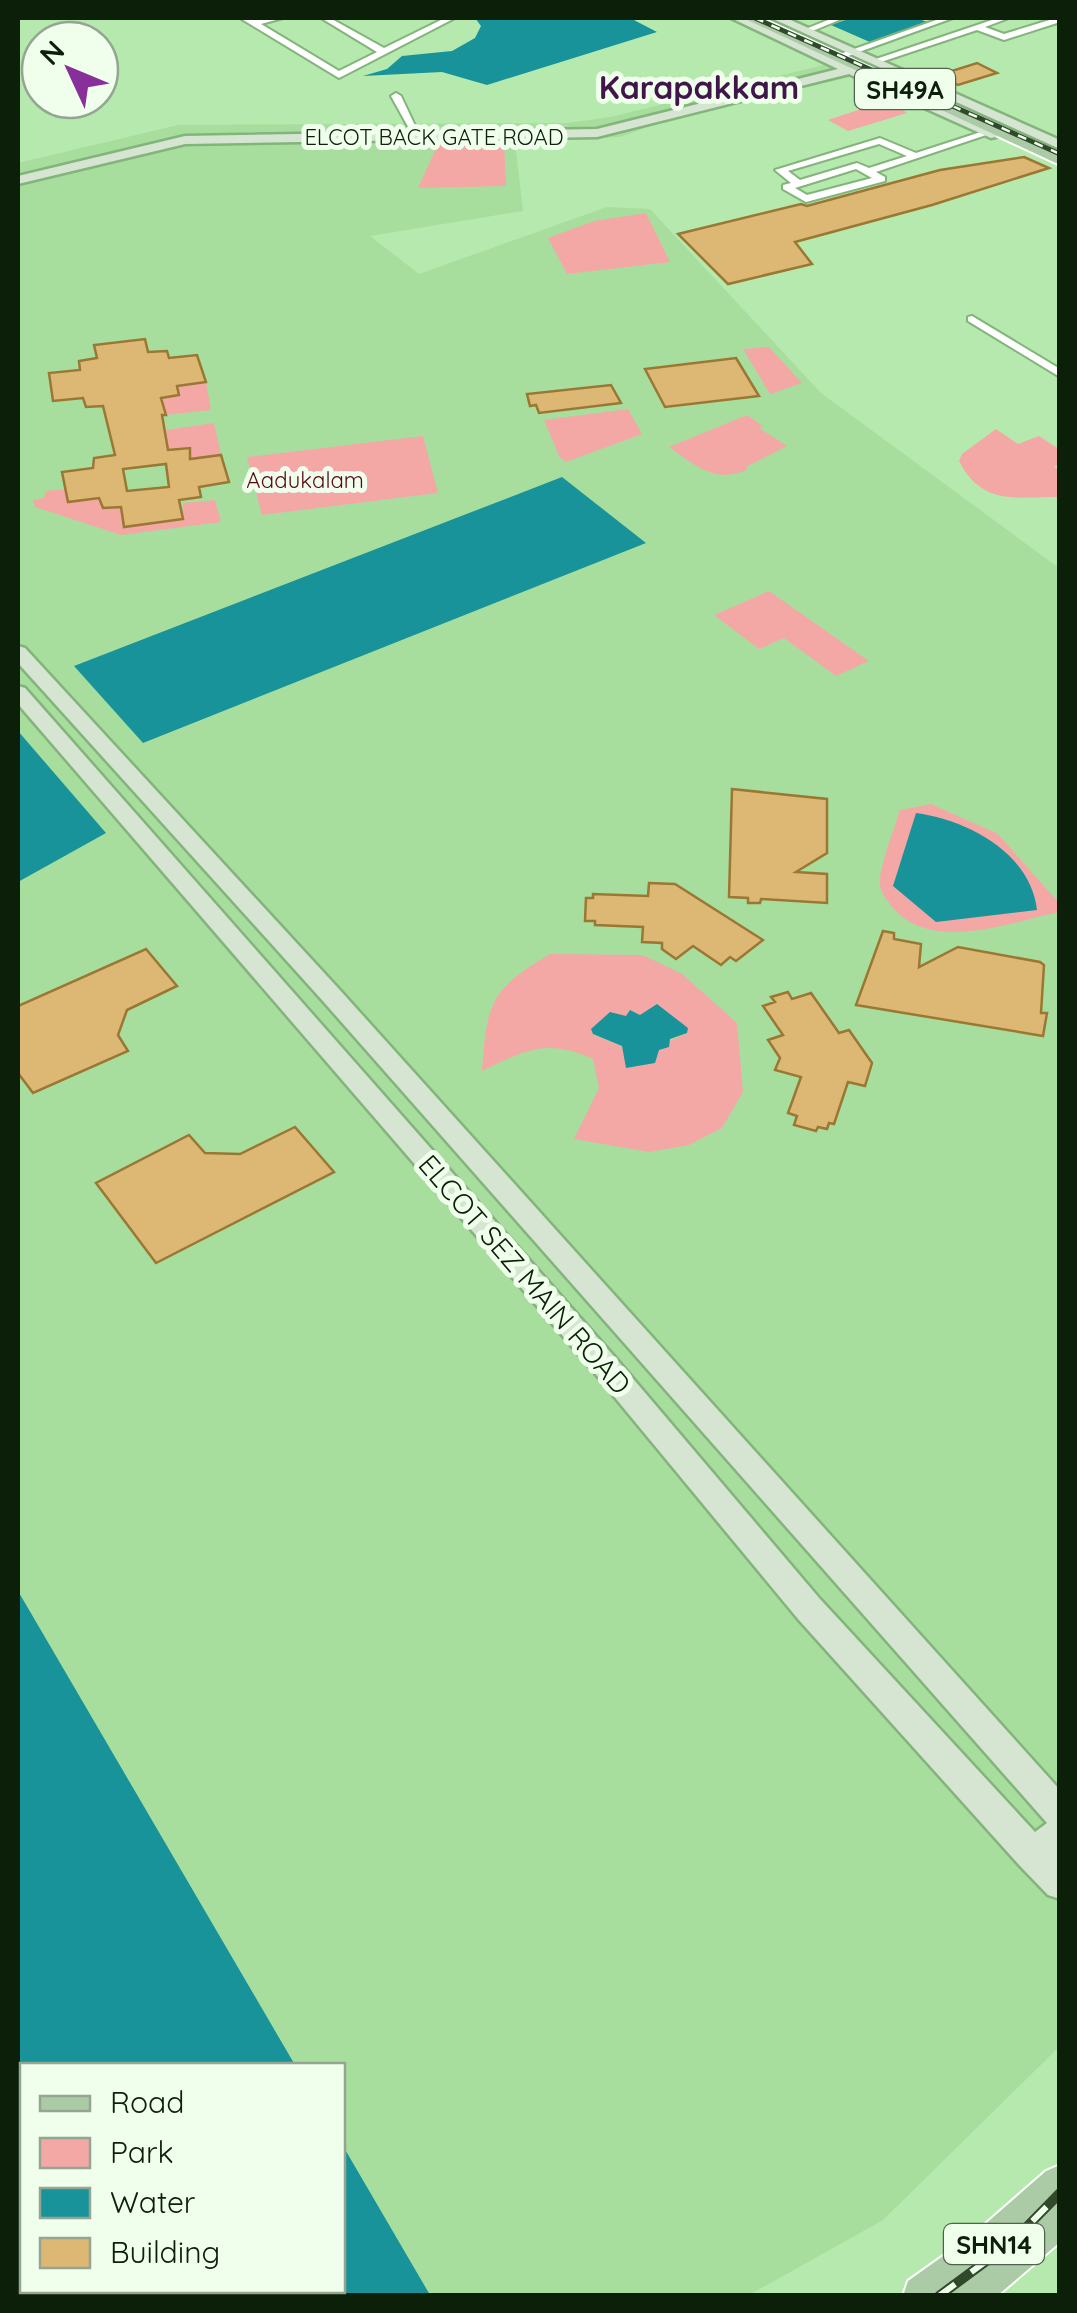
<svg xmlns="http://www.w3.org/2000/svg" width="1077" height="2313" viewBox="0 0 1077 2313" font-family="Quicksand,sans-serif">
  <rect width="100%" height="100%" fill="#b6e9ad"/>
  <path fill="#a7de9d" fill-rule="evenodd" d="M828 64 850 77 667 120 620 137 515 142 523 211 370 236 419 274 607 207 650 209 821 393 1059 568V2047L883 2220 749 2295H18V163L178 125 567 123 610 117ZM22 2066H342V2290H22Z"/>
  <g fill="#f4a8a6" fill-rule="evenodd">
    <path d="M897 97 915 106 903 110 907 113 848 131 828 120Z"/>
    <path d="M504 142 506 186 418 188 438 144Z"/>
    <path d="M646 213 670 262 567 274 548 238 594 221Z"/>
    <path d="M769 347 802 383 770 394 743 349Z"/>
    <path d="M206 382 211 410 166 415 161 398 177 386Z"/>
    <path d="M628 409 642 434 566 462 559 456 544 420Z"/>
    <path d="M747 415 763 426 759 428 787 446 746 467 748 469C716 485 695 465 669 447Z"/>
    <path d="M214 423 221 455 190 459 189 448 168 450 166 430Z"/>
    <path d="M996 429 1018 444 1039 436 1059 449V464L1054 467 1059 470V497C1016 497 982 506 959 461L962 454Z"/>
    <path d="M423 436 438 493 262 515 247 457Z"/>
    <path d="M65 489 68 502 99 498 103 508 121 507 124 527 182 519 183 503 215 500 221 522 121 535 35 507 33 500 44 498 46 491Z"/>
    <path d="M769 591 869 661 836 676 784 638 759 649 714 615Z"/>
    <path d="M931 804 998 834 1059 903V912C1011 922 936 952 896 911 890 904 881 895 880 885 878 869 895 827 900 810Z"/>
    <path d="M550 954 643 955 682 974 737 1023 743 1092 722 1128 689 1145 649 1152 574 1139 599 1088 593 1059C546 1038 526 1050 482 1071 487 1002 490 990 550 954ZM640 1015 686 1034C665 1040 647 1057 627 1068L622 1046 594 1035 591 1030Z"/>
  </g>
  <g fill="#19939a">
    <path d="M475 18H630L657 32 487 85 442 72 363 76 387 69 402 56 452 51 475 38 481 26Z"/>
    <path d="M851 18H916L930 23 872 43 831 25Z"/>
    <path d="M562 477 646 543 143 743 74 666Z"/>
    <path d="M18 731 106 833 18 882Z"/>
    <path d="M916 813C967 820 1030 852 1037 910L936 922 893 886Z"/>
    <path d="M657 1004 688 1028 687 1033 670 1039 669 1047 659 1050 655 1063 626 1068 622 1046 593 1034 591 1029 610 1012 626 1016 630 1010 640 1015Z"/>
    <path d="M18 1591 295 2065 22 2066V2290H342L343 2146 430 2295H18Z"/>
  </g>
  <g fill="#ddb774" stroke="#9b7734" stroke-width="2.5" fill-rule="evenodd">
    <path d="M977 63 997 73 958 85 939 75Z"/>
    <path d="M1024 157 1049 168 932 205 795 242 812 264 728 284 678 234 801 204 807 206 940 170Z"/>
    <path d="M145 339 148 352 167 351 169 358 197 355 206 382 177 386 179 395 161 398 166 415H162L168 450 190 448V459L221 455 229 482 199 487 201 497 179 500 183 519 124 527 121 507 103 508 99 498 68 502 62 472 93 468 94 458 115 455 103 406 86 407 83 398 53 401 49 373 80 370 79 361 97 358 94 345ZM166 464 169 487 127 491 123 469Z"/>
    <path d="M736 358 759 396 665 407 645 369Z"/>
    <path d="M611 385 621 403 539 413 536 405 530 406 527 394Z"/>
    <path d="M732 789 827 799V853L796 872 827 874V903L761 899 760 903H748V898L729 897Z"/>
    <path d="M649 883 675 884 763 940 736 961 730 957 721 965 693 946 676 959 662 949V943L642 942 643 927 595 925V921H585L586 898H593V894L648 896Z"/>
    <path d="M883 931 894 933V939L921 944 919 967 958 947 1040 962 1044 965 1041 1013H1047L1043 1036 856 1005Z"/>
    <path d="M146 949 177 986 127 1010 118 1035 128 1051 33 1093 18 1073V1006Z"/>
    <path d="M788 992 792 999 811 993 839 1033 849 1030 872 1063 865 1086 848 1082 834 1124 829 1123 827 1129 818 1127 816 1131 794 1125 797 1116 788 1113 801 1077 775 1070 780 1058 768 1040 783 1035 763 1006 775 1002 771 997Z"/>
    <path d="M295 1127 334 1172 156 1263 96 1183 189 1135 205 1153 240 1154Z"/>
  </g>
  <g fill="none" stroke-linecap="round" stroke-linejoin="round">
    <defs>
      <g id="street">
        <path d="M240 18 254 20 283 18 261 24 339 71 377 52 321 18H330L384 48 445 18H455L339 78Z"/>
        <path d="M833 18H844L810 32 803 30Z"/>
        <path d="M942 18H953L848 56 840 54Z"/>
        <path d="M998 18H1009L985 27 1004 34 1056 18H1060V22L1004 40 977 30 878 63 870 61Z"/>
        <path d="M396 93 401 96 419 134 411 132 391 96Z"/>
        <path d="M987 130 995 132 876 172 885 177V181L806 202 783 189V185L791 183 775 170 880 138 916 153ZM879 144 907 156 869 168 857 163 800 180 788 171ZM856 169 872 178 807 195 795 188Z"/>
        <path d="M972 316 1060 369V377L968 321V317Z"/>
      </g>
      <g id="secondary">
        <path d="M731 18H746L1003 135 991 138 849 74 597 137 185 144 18 184V176L185 136 597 129 838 69Z"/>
        <path d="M771 18H786L1060 140V149Z"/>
        <path d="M18 646 25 648 338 988 1060 1790V1899L1048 1895 1021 1867 798 1619 593 1371 18 704V686L25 688 613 1355 820 1599 1035 1832 1047 1823 322 1000 18 663Z"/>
      </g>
      <g id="primary">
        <path d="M743 18H760L1060 154V165Z"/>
        <path d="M1060 2165V2242L997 2296H903L908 2281 974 2234 1046 2171Z"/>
      </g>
    </defs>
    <use href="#street" stroke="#83b47b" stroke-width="4"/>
    <use href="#secondary" stroke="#83b47b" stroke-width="5"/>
    <use href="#primary" stroke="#fff" stroke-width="4"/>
    <use href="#street" fill="#fff" fill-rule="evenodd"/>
    <use href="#secondary" fill="#d5e5d2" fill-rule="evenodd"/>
    <use href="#primary" fill="#abcba6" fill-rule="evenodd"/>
    <defs>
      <path id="rail-far1" d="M755 18 1060 154"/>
      <path id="rail" d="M939 2296 1012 2242 1060 2193"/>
    </defs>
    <use href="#rail-far1" stroke="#30492b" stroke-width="5"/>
    <use href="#rail" stroke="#30492b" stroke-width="10"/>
    <use href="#rail-far1" stroke="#efffec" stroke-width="2.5" stroke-dasharray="9" stroke-linecap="butt"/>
    <use href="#rail" stroke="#efffec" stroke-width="6" stroke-dasharray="20" stroke-linecap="butt"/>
  </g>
  <g text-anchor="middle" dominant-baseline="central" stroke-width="10" stroke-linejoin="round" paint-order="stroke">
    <g font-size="22" fill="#0c1f09" stroke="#efffec">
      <text x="434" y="137">ELCOT BACK GATE ROAD</text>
    </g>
    <g font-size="22" fill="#5b0513" stroke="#efffec">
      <text x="305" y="480">Aadukalam</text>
    </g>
    <g fill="#efffec" stroke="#50624d" stroke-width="2.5">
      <rect x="855" y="69" width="100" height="40" rx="8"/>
      <rect x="944" y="2224" width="100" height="40" rx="8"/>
    </g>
    <g font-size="25" font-weight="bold" fill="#0c1f09">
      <text x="905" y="89">SH49A</text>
      <text x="994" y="2244">SHN14</text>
    </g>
    <g font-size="28" fill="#0c1f09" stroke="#efffec">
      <text transform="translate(525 1274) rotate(49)">ELCOT SEZ MAIN ROAD</text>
    </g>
    <g font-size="32" font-weight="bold" fill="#401549" stroke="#efffec">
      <text x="699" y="87">Karapakkam</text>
    </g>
  </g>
  <rect width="1077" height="2313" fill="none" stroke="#0c1f09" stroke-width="40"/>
  <rect x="20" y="2063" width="325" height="230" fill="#efffec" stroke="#94a591" stroke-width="2.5"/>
  <rect x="40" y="2096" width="50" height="15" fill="#abcba6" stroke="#94a591" stroke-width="2.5"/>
  <text x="110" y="2113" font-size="30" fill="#0c1f09">Road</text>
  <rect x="40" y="2138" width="50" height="30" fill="#f4a8a6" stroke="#94a591" stroke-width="2.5"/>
  <text x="110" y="2163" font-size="30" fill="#0c1f09">Park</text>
  <rect x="40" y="2188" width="50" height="30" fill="#19939a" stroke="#94a591" stroke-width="2.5"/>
  <text x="110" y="2213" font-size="30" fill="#0c1f09">Water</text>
  <rect x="40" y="2238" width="50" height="30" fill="#ddb774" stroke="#94a591" stroke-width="2.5"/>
  <text x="110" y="2263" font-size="30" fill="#0c1f09">Building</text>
  <g transform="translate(70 70) rotate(314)"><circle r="48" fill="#efffec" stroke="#94a591" stroke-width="2.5"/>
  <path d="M0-8L18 38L0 25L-18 38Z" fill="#892f9a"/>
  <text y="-15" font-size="28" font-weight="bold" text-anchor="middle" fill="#0c1f09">N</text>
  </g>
</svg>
